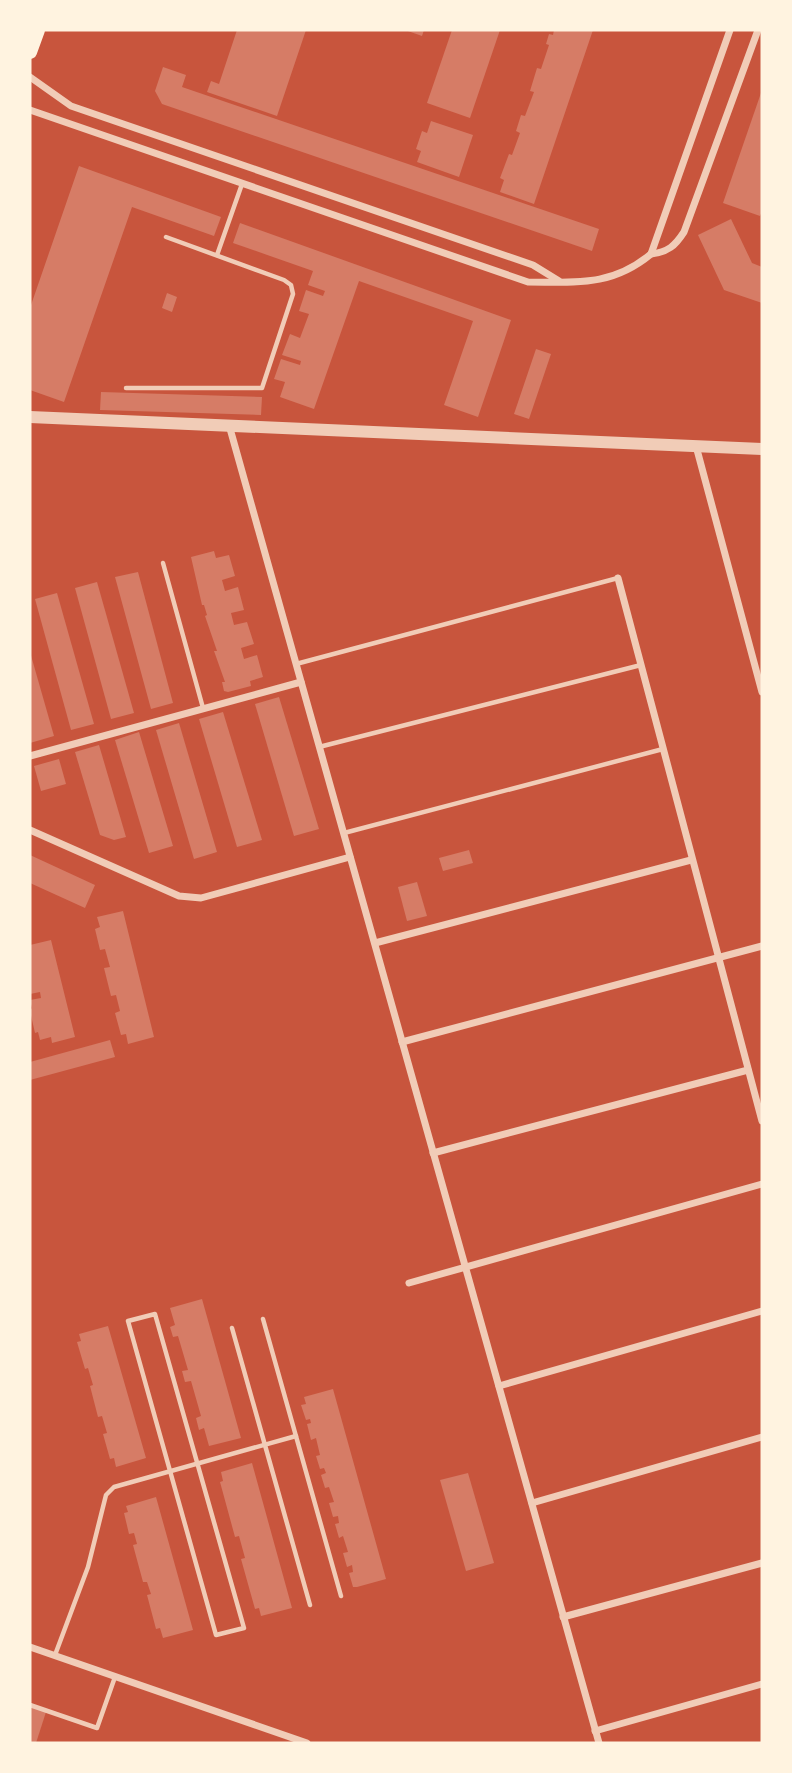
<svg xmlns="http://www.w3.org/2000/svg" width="792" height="1773" viewBox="0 0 792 1773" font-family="Signika,sans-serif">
  <rect width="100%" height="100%" fill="#c8553d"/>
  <g fill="#d67c66">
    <path d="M237 30H306L277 116 207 92 211 81 219 84Z"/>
    <path d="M405 30H424L422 36Z"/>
    <path d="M452 30H500L470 118 427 103Z"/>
    <path d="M554 30H593L534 204 500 192 504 180 500 178 509 154 512 155 520 133 516 131 521 115 525 116 534 92 530 91 537 68 541 69 549 45 546 44 549 34 553 35Z"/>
    <path d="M163 67 186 75 182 87 599 229 592 251 162 104 155 91Z"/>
    <path d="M762 90V211L760 216 723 203Z"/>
    <path d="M431 121 473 135 459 177 417 162 421 151 416 149 422 131 427 133Z"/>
    <path d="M79 166 221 217 214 236 132 207 64 402 30 390V308Z"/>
    <path d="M731 219 752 263 762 267V303L724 290 698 235Z"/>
    <path d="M240 223 511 320 478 417 444 405 473 321 359 281 314 409 280 397 285 382 274 379 281 359 300 365 301 361 282 355 290 334 300 338 309 314 299 311 306 290 323 296 325 291 308 285 313 271 233 243Z"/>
    <path d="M167 293 177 297 172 312 162 308Z"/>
    <path d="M536 349 551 354 529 419 514 414Z"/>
    <path d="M101 392 262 397 261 415 100 410Z"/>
    <path d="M214 551 216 558 229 555 235 576 222 580 225 591 238 587 244 610 231 613 234 625 247 622 254 644 241 648 244 659 257 655 263 677 250 681 251 686 228 692 224 691 222 682H225L214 651H217L205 616 207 615 204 605H202L191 557Z"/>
    <path d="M138 572 173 703 151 709 115 577Z"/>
    <path d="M97 582 134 713 111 719 75 588Z"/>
    <path d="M57 593 94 724 71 730 35 599Z"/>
    <path d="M30 652 54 736 30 743Z"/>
    <path d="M279 697 319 829 294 836 255 704Z"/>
    <path d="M223 712 262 840 237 847 199 719Z"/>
    <path d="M179 723 217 852 194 859 156 730Z"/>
    <path d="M139 732 173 846 149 853 115 740Z"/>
    <path d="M99 745 126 837 114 840 100 835 75 752Z"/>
    <path d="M59 759 66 784 41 791 34 766Z"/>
    <path d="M469 850 473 863 443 871 439 858Z"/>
    <path d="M30 855 95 885 85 908 30 883Z"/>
    <path d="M417 882 427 916 407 921 398 887Z"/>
    <path d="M123 911 154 1037 128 1044 126 1034 121 1035 115 1013 120 1011 116 995 111 996 104 968 110 967 105 949 100 950 95 929 100 927 97 917Z"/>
    <path d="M51 940 75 1037 52 1043 51 1037 40 1040 38 1032 35 1033 30 1011 32 1008 30 1000 41 998 40 992 30 994V945Z"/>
    <path d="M110 1040 115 1057 30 1080V1062Z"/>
    <path d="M202 1299 241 1438 209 1446 204 1428 199 1430 196 1418 201 1416 191 1381 185 1382 182 1371 188 1370 178 1336 173 1337 170 1327 175 1325 170 1308Z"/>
    <path d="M108 1326 146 1458 116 1467 114 1458 110 1459 103 1434 107 1433 102 1416 98 1417 90 1386 93 1385 88 1368 85 1369 77 1342 81 1341 79 1334Z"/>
    <path d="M333 1389 386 1579 357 1587H353L349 1573 353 1572 352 1565 347 1567 343 1553 348 1552 343 1536 339 1538 335 1524 339 1523 338 1516 333 1517 329 1503 334 1502 329 1487 325 1488 321 1475 326 1473 324 1468 320 1469 316 1456 320 1455 316 1438 311 1440 307 1424 311 1423 310 1419 306 1420 301 1405 306 1404 304 1397Z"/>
    <path d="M252 1463 292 1608 261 1616 259 1608 255 1609 241 1559 245 1558 239 1536 235 1537 220 1482 223 1481 221 1472Z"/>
    <path d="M468 1473 494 1563 466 1571 440 1480Z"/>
    <path d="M156 1497 193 1630 163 1638 160 1628 156 1629 147 1595 151 1594 147 1582H143L133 1545 137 1544 134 1533 129 1534 124 1513 128 1512 126 1506Z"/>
    <path d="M30 1706 46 1712 36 1743H30Z"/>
  </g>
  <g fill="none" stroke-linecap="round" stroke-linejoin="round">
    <g stroke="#f1ccb7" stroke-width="4.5">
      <path d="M217 255 242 184"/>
      <path d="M126 388H262L293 294 291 285 284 280 166 237"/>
      <path d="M163 563 203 708"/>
      <path d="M296 664 618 578"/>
      <path d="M319 747 641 665"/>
      <path d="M344 833 663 749"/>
      <path d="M155 1314 244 1628 216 1635 128 1321Z"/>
      <path d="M263 1319 341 1596"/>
      <path d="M232 1328 310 1605"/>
      <path d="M55 1655 88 1567 106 1495 114 1487 296 1436"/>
      <path d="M30 1705 97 1728 115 1677"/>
    </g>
    <g stroke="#f1ccb7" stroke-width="7">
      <path d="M30 77 71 106 533 265 559 281"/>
      <path d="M30 110 528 282C576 282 611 287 651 254L730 30"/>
      <path d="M651 254C668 252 675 246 684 232L758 30"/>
      <path d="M229 425 599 1743"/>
      <path d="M696 446 762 692"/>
      <path d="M618 578 762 1121"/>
      <path d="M30 756 301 682"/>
      <path d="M30 830 179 896 201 898 350 857"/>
      <path d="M375 943 691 860"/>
      <path d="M402 1042 762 946"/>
      <path d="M433 1153 748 1070"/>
      <path d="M409 1283 762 1184"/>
      <path d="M499 1386 762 1311"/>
      <path d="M532 1503 762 1437"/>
      <path d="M563 1617 762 1563"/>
      <path d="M30 1647 307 1743"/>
      <path d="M595 1731 762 1684"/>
    </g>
    <path stroke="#f1ccb7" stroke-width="12" d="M30 417 762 449"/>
    <path stroke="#fff3e0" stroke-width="14" d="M30 52 38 30"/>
  </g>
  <rect width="792" height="1773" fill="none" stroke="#fff3e0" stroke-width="63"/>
</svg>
